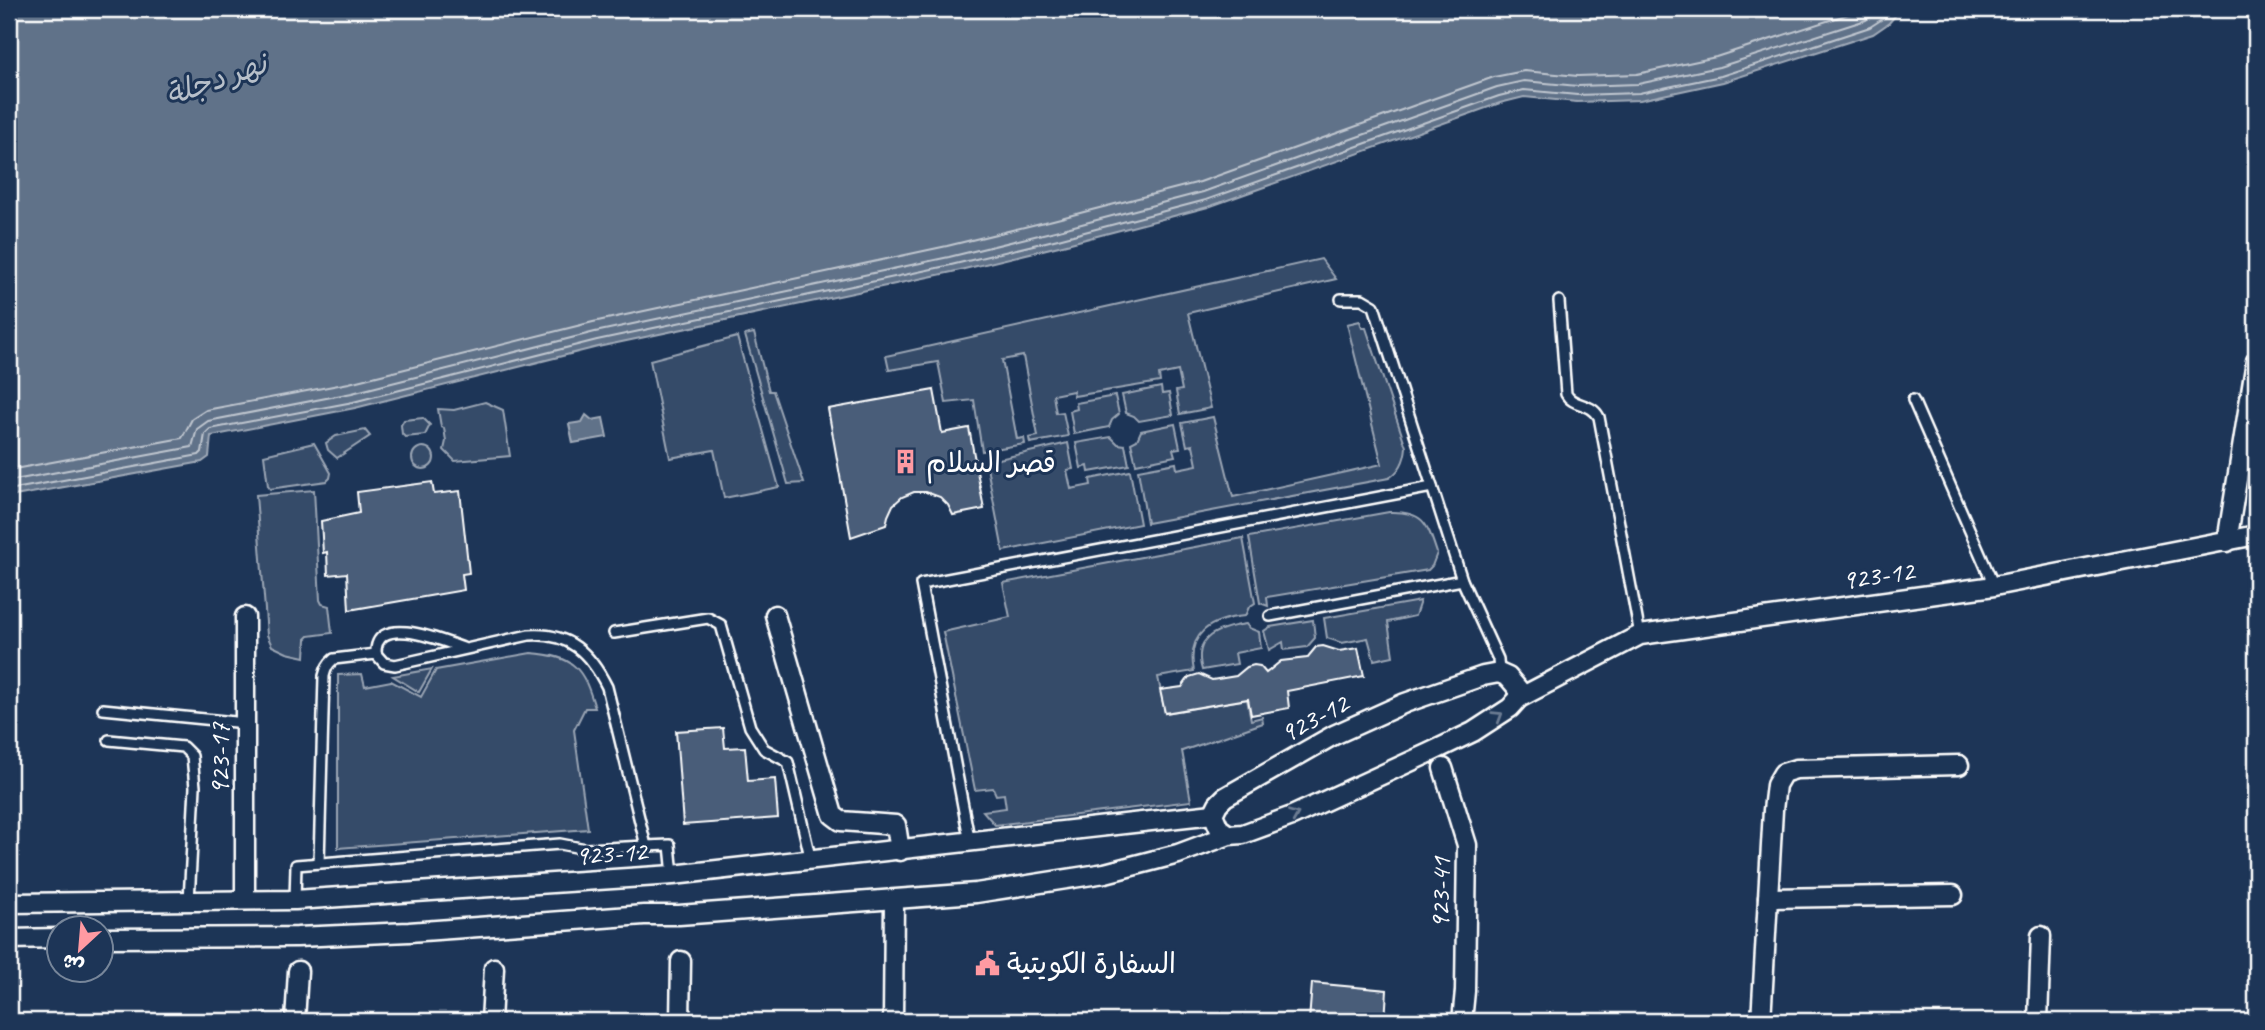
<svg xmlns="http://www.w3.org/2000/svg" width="2265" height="1030" viewBox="0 0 2265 1030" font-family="Caveat,'Playpen Sans Arabic',sans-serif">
  <rect width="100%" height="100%" fill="#1d3557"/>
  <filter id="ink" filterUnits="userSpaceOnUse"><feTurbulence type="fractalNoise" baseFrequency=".0143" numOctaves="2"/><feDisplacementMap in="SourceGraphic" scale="14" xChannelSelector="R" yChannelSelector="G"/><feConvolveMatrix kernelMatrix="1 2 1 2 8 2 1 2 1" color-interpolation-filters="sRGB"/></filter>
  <g filter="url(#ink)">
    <g fill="#364b69" stroke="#9aa5b4" stroke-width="2">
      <path d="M1321 259 1336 279 1188 313 1211 408 1180 414 1176 391 1182 390 1178 371 1159 375 1160 382 1074 396 1073 391 1053 395 1056 413 1063 412 1068 436 1030 443 1029 438 1038 436 1023 356 1002 360 1017 439 1024 438 1025 444 982 451 974 400 946 403 938 362 889 370 886 356Z"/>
      <path d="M1360 321 1362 328H1366L1406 447C1405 460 1400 471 1389 478L1147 523 1138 470 1176 463 1177 469 1197 465 1193 445 1187 446 1182 423 1213 417 1233 497 1382 464 1347 324Z"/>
      <path d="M754 333 769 391H773L804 483 788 484 745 335Z"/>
      <path d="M737 337 779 487 724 498 714 450 670 458 650 360Z"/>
      <path d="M1161 387 1162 394 1169 393 1173 415 1139 421 1134 416 1126 413 1122 395Z"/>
      <path d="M1115 396 1119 414 1112 420 1109 427 1074 434 1070 411 1077 409 1076 403Z"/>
      <path d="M485 402 503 410 510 456 455 461 444 450 446 441 444 428 441 427 438 409 454 410Z"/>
      <path d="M423 418 430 425 425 435 405 437 402 434 401 425 404 420Z"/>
      <path d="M1175 424 1180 448 1173 449 1175 456 1136 464 1131 443 1137 440 1141 431Z"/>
      <path d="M365 430 370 436 337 458 328 450 326 443 336 436Z"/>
      <path d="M1111 437 1118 444 1125 445 1129 465 1089 472 1088 466 1081 468 1076 443Z"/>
      <path d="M314 443 331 473 330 478 327 481 276 488 270 489 268 486 264 455Z"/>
      <path d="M1068 443 1073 469 1067 470 1071 489 1091 485 1090 479 1130 471 1140 524 1003 551 986 462Z"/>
      <circle cx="423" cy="458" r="11"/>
      <path d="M314 490 320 600 322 604 329 606 332 633 309 636 306 639 305 657 287 653 272 646 267 635 256 495Z"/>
      <path d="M1389 512C1424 511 1427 523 1437 553L1432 566 1428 570 1267 597 1268 606 1260 603 1249 537Z"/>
      <path d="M1243 538 1255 603 1249 607 1245 616C1211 619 1186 633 1194 671L1158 677 1165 713 1247 699 1251 720 1262 717 1263 723 1182 751 1191 801 995 825 983 811 1006 808 1004 794 996 795 993 788 975 790 943 632 1010 617 1003 583Z"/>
      <path d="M1420 601 1415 616 1388 622 1393 656 1374 660 1368 638 1342 643 1327 638 1324 618Z"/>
      <path d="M1313 620 1315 638 1307 647 1284 650 1283 642 1269 650 1264 631 1270 627Z"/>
      <path d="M1246 624 1249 628 1259 632 1261 648 1235 653 1237 664 1202 670C1192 636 1219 628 1246 624Z"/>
      <path d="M531 653C575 656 583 668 595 708H585L574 730 588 829 338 848V675L362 674 365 686 391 681 421 697 436 670Z"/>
      <path d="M432 669 419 692 393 676Z"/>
    </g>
    <g fill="#617289" stroke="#a0aab8" stroke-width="2">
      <path d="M9 9H1901L1889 23 1873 34 1723 82 1640 100 1577 102 1524 97 1500 103 1208 207 1059 246 952 272 598 347 355 408 211 436 209 457 202 462 9 497Z"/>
      <path d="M586 415 592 420 603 418 607 437 573 443 569 424 582 422Z"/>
    </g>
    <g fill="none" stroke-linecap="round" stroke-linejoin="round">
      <g stroke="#c0c7d0" stroke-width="2">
        <path d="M9 470 182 438 192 419 206 410 349 383 593 322 947 246 1053 220 1200 182 1494 77 1524 71 1578 76 1637 74 1716 57 1864 9"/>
        <path d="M9 481 192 447 197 429 208 421 352 393 595 332 949 257 1055 231 1203 192 1497 87 1524 81 1578 86 1638 84 1719 67 1866 20 1881 9"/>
        <path d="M9 490 199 455 202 452 205 434 210 429 353 402 597 340 951 265 1058 239 1206 200 1499 96 1524 90 1577 95 1639 93 1721 76 1870 27 1884 18 1892 9"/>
      </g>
    </g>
    <g fill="#4a5d79" stroke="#fff" stroke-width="2">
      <path d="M934 390 942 433 969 428 984 509 953 515 948 505 940 497 926 492H914L902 497 893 505 888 516 886 525 851 537 828 409Z"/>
      <path d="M432 482 434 494 460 491 469 573 462 574 464 590 349 610 347 573 328 575 327 552 323 553 321 521 359 513 357 492Z"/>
      <path d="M1323 646 1339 651 1358 648 1364 676 1287 691 1289 708 1251 715 1248 699 1165 713 1160 690 1182 687 1189 677 1199 674 1212 680 1236 676 1247 667 1254 665 1260 666 1266 673 1281 661 1307 658 1316 647Z"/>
      <path d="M723 728 725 748 745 747 748 781 775 779 778 818 683 825 676 731Z"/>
      <path d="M1312 983 1387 990 1385 1021H1309Z"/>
    </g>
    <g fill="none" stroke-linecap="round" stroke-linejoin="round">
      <defs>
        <g id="lane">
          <path d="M1341 299H1362L1374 306 1462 580 1498 659 1499 673"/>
          <path d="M1559 301 1566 394C1573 407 1591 402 1599 417L1640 635"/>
          <path d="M1913 400 1994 586"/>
          <path d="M1270 616 1462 580"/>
          <path d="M614 633 708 618 721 625 750 727 764 749 788 762 811 861"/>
          <path d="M376 654C374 612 443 641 463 648"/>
          <path d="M103 709 245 723"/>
          <path d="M109 740 183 747 192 756 195 787 189 901"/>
          <path d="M970 843 921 584 1432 487"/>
          <path d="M319 863 324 676C326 668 328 664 334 659L376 654 384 663 395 665 529 635C569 632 590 653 607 687L646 846 670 845 673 875"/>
          <path d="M295 900 296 865 560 844 586 849 646 846"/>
        </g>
        <g id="street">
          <path d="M2227 542 2256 361"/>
          <path d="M775 615 833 815 841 821 896 825 900 851"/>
          <path d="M245 617V900"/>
          <path d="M1519 698 1640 635 1994 586 2256 535"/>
          <path d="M1443 768 1467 845 1465 991 1462 1021"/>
          <path d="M1768 898 1953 895"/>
          <path d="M9 903 295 900 673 875 1213 814"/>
          <path d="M102 938 297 937 409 932 644 915H679L976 893 1105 873 1178 854 1229 835 1243 834 1292 816 1429 753 1473 732 1510 708 1519 698V690L1508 677 1499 673 1483 676 1405 703 1334 735 1225 797 1218 804 1213 814 1219 828 1229 835"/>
          <path d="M9 939 60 938"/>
          <path d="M295 1021 298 971"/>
          <path d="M491 1021 494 968"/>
          <path d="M680 1021 681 961"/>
          <path d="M893 1021 894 900"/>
          <path d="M1761 1021 1773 810 1776 785 1783 773 1796 769 1959 765"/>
          <path d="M2038 1021 2041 936"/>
        </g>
      </defs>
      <use href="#lane" stroke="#fff" stroke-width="14"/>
      <use href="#street" stroke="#fff" stroke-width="23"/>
      <use href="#lane" stroke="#1d3557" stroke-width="9"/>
      <use href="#street" stroke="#1d3557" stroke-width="18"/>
    </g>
    <defs><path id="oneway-chevron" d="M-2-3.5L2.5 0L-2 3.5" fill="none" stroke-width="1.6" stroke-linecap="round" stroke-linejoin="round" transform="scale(1.75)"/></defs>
    <g stroke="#6c7c92">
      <use href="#oneway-chevron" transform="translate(1498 716) rotate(-32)"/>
      <use href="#oneway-chevron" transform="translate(1294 815) rotate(-23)"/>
    </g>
  </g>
  <defs>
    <symbol id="building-bare" viewBox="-9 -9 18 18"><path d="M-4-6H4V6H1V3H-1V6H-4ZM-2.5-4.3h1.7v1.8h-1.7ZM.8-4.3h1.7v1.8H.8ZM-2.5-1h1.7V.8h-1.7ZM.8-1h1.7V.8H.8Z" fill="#ff9aa2" stroke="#1d3557" stroke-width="2.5" paint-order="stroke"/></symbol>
    <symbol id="civic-bare" viewBox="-9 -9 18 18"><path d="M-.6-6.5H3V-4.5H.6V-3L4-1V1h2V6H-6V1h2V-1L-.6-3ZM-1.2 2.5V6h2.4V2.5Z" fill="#ff9aa2" stroke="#1d3557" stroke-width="2.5" paint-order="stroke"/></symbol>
  </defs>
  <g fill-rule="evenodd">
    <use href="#building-bare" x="888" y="444" width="35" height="35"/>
    <use href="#civic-bare" x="970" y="946" width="35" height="35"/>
  </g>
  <g text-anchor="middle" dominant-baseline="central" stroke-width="6" stroke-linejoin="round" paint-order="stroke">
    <g font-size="28" fill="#fff" stroke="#1d3557" text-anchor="start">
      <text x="926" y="462">قصر السلام</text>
      <text x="1007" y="963">السفارة الكويتية</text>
    </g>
    <g font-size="28" fill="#fff" stroke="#1d3557">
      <text transform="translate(1878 575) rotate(-8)">923-12</text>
      <text transform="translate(1314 718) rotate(-28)">923-12</text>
      <text transform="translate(219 759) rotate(-90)">923-17</text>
      <text transform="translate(611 853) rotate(-4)">923-12</text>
      <text transform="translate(1440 893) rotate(-89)">923-41</text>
    </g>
    <g font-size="30" font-style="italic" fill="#b8c0ca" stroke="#1d3557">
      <text transform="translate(216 79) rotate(-19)">نهر دجلة</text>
    </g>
  </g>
  <rect width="2265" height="1030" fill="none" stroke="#1d3557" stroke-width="35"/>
  <rect x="18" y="18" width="2230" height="995" fill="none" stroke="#fff" stroke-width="2.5" filter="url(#ink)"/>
  <g transform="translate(80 949) rotate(206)"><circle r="33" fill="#1d3557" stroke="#77869a" stroke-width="2"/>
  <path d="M0-5L12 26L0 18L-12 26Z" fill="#ff9aa2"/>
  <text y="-10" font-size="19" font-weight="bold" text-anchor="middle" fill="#ffffff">ش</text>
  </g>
</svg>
